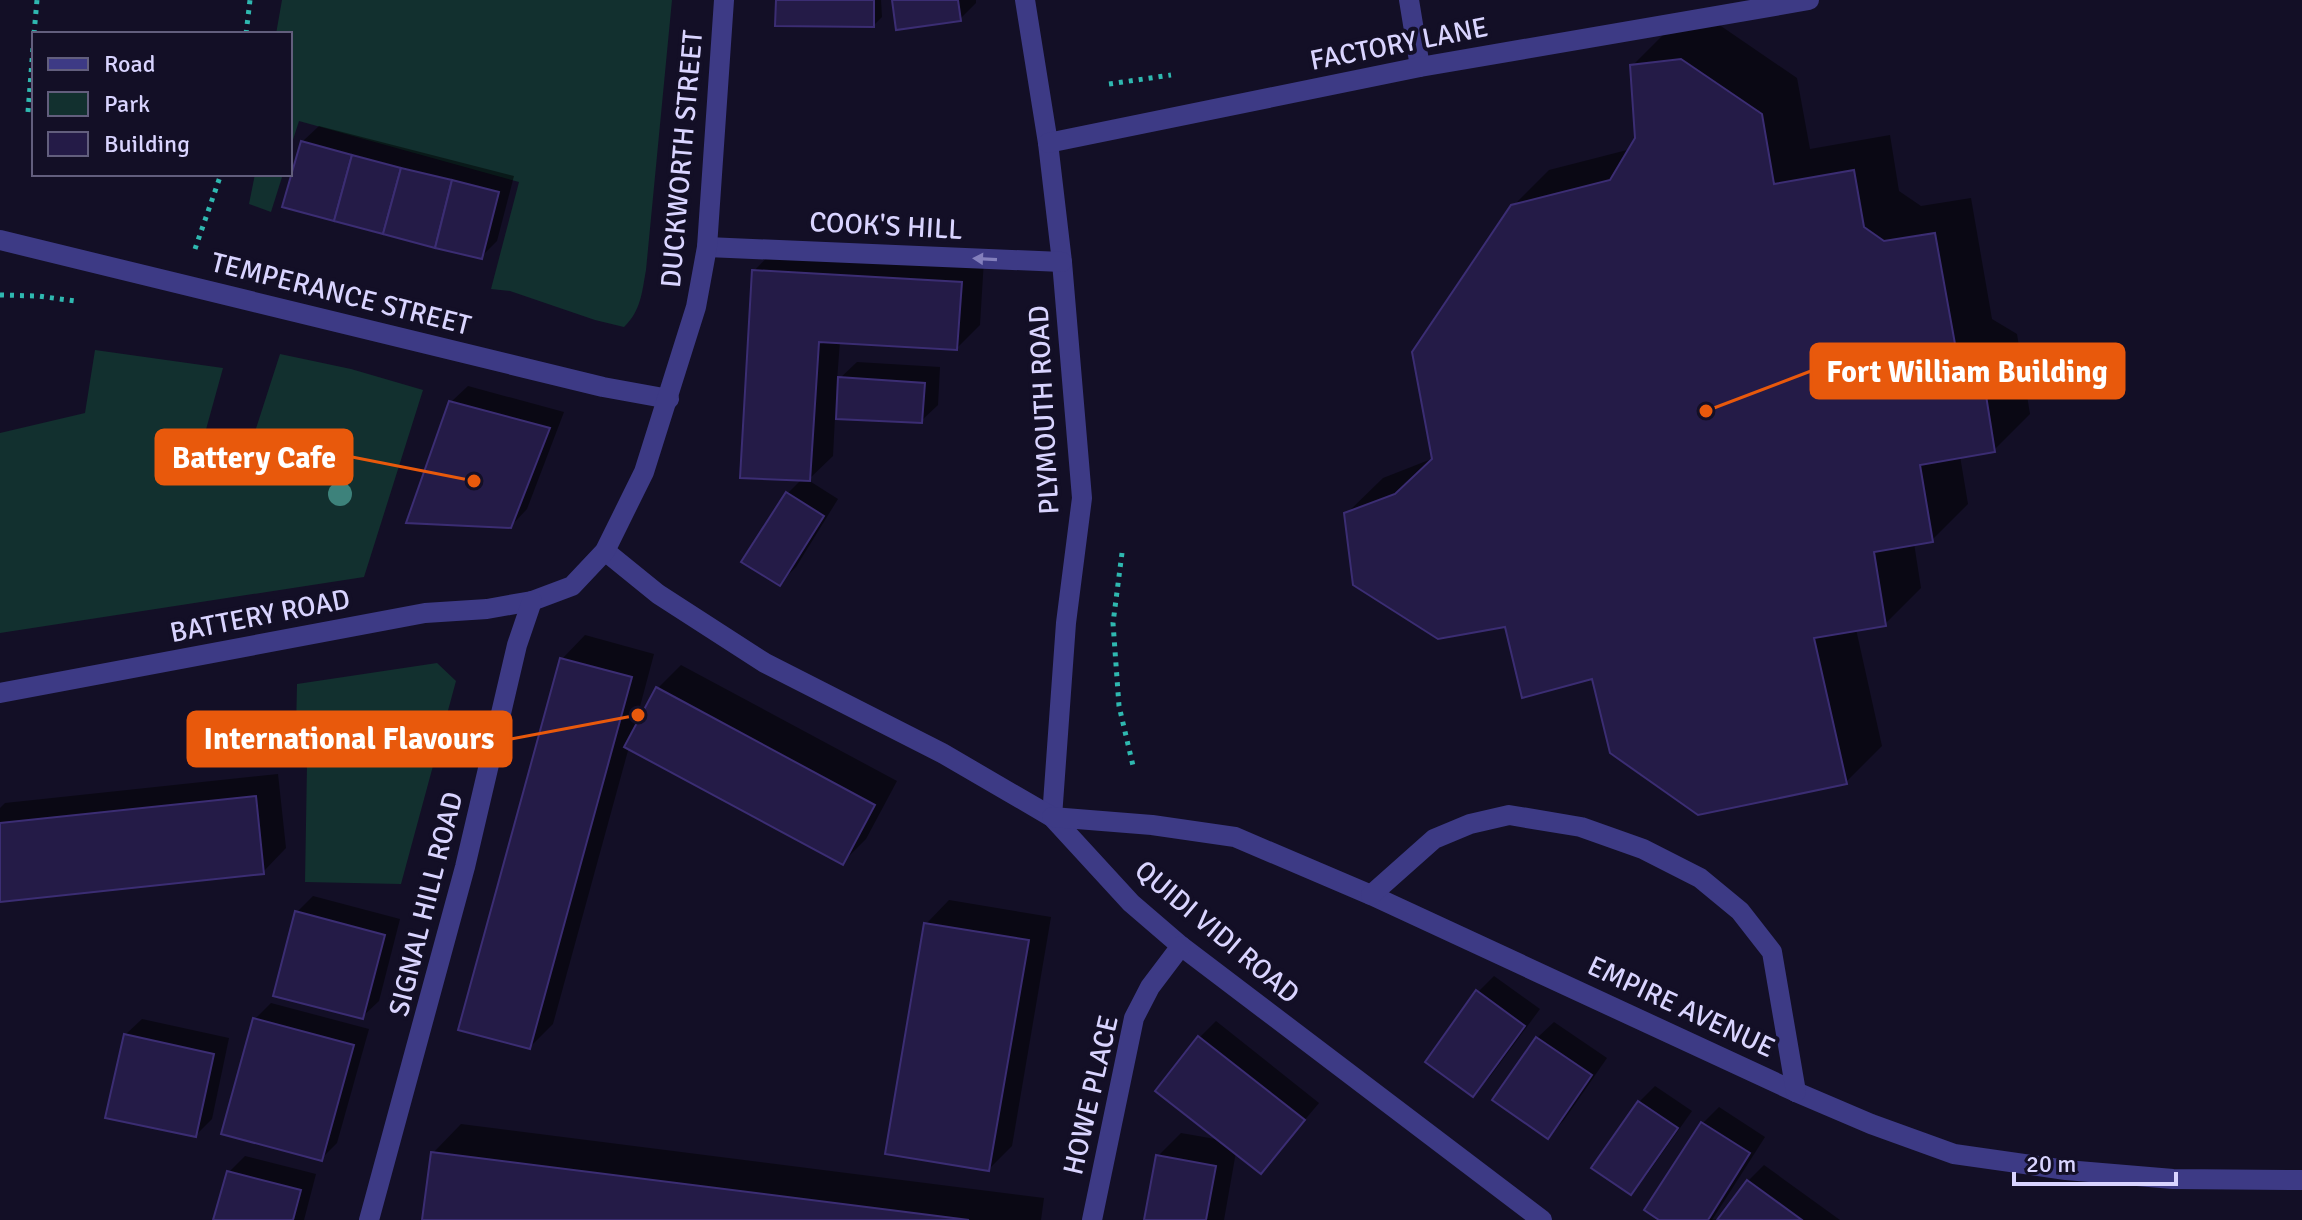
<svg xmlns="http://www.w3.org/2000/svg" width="2302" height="1220" viewBox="0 0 2302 1220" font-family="Signika,sans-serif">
  <rect width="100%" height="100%" fill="#130f26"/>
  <g fill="#12302f">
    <path d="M282 0H672L646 270C642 292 641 311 624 327L595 320 510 291 491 289 519 182 299 121 290 149V34H276Z"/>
    <path d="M255 174H283L271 212 249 204Z"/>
    <path d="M95 350 223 368 205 433 251 444 280 354 351 369 423 390 364 577 0 633V433L85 413Z"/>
    <path d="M437 663 456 681 401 884 305 882 307 765 296 731 297 684Z"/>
  </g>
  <g fill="#0007">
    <path d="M778 0H881L882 17 874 25Z"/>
    <path d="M894 0H976V3L960 19Z"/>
    <path d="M1718 24 1797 78 1810 149 1890 135 1899 191 1921 206 1971 198 1992 319 2017 334 2030 414 1994 450 1960 456 1968 504 1932 540 1914 543 1921 588 1885 624 1856 629 1882 746 1846 782 1593 677 1507 625 1346 514 1383 478 1434 458 1512 207 1549 170 1631 149 1637 139 1632 66 1668 30Z"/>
    <path d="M319 126 514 176 497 241 481 257 302 142Z"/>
    <path d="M777 247 984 259 980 325 957 348 840 341 837 381 857 362 940 367 938 405 921 421 835 417 833 456 808 480 838 499 796 567 780 583 787 494 802 479 754 271Z"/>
    <path d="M468 386 564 412 527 509 511 526 451 402Z"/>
    <path d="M585 635 654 654 634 729 658 688 681 665 897 781 866 839 843 862 629 747 553 1024 530 1047 562 659Z"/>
    <path d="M278 774 286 848 263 872 0 900V808L5 803Z"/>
    <path d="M313 896 400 919 379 1001 362 1017 297 912Z"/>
    <path d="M949 900 1051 917 1012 1146 989 1169 926 924Z"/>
    <path d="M1494 976 1540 1009 1489 1078 1473 1094 1478 992Z"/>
    <path d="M271 1003 369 1029 337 1143 321 1159 255 1019Z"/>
    <path d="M142 1019 229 1038 212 1119 196 1135 125 1035Z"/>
    <path d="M1216 1021 1319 1103 1261 1172 1236 1152 1224 1220H1146L1158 1156 1181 1133 1221 1140 1158 1091 1200 1037Z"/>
    <path d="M1554 1022 1607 1058 1564 1120 1548 1137 1537 1038Z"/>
    <path d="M1655 1086 1692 1111 1646 1176 1630 1192 1639 1102Z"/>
    <path d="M1719 1107 1765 1137 1712 1220H1663L1646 1210 1703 1123Z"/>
    <path d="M461 1124 1044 1198 1041 1220H424L433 1153Z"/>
    <path d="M245 1156 316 1174 304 1220H216L229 1172Z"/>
    <path d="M1764 1165 1840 1220H1720L1748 1181Z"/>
  </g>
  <g fill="#241b47" stroke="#3b2d73" stroke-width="2">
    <path d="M776 0H874V27L775 26Z"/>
    <path d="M892 0H958L961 21 896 30Z"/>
    <path d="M1681 59 1762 114 1774 184 1854 170 1864 227 1884 241 1935 233 1957 355 1982 370 1995 452 1920 465 1933 542 1874 552 1886 626 1814 638 1847 784 1698 815 1610 753 1592 679 1522 698 1505 627 1438 639 1353 585 1344 513 1395 494 1432 459 1412 352 1511 205 1610 180 1635 138 1630 65Z"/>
    <path d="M301 141 352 155 334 221 282 207Z"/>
    <path d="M352 155 401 168 383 234 334 221Z"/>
    <path d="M401 168 452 180 435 248 383 234Z"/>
    <path d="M452 180 499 192 482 259 435 248Z"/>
    <path d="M752 270 962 282 957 350 819 342 810 481 740 478Z"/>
    <path d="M838 377 925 383 922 423 836 419Z"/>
    <path d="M449 401 550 428 511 528 406 523Z"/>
    <path d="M786 492 824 516 780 586 741 562Z"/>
    <path d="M560 658 632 677 530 1049 458 1030Z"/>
    <path d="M656 687 875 805 843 865 624 747Z"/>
    <path d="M256 796 264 874 0 902V823Z"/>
    <path d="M295 911 385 935 363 1019 273 996Z"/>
    <path d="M924 923 1029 940 989 1171 885 1154Z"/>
    <path d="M1476 990 1525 1026 1473 1097 1425 1062Z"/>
    <path d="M253 1018 354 1045 322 1161 221 1134Z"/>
    <path d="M124 1034 214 1054 196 1137 105 1118Z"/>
    <path d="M1198 1036 1305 1120 1261 1174 1155 1091Z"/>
    <path d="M1536 1037 1592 1075 1548 1139 1492 1100Z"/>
    <path d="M1638 1101 1678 1128 1631 1195 1591 1168Z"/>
    <path d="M1701 1122 1750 1153 1708 1220H1659L1644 1210Z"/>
    <path d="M431 1152 969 1220H422Z"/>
    <path d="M1156 1155 1216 1166 1206 1220H1144Z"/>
    <path d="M227 1171 301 1190 293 1220H213Z"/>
    <path d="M1747 1180 1802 1220H1717Z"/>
  </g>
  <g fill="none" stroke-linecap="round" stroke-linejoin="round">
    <g stroke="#2fb8b0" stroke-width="5" stroke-dasharray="4 6" stroke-linecap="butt">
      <path d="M34 34 37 0"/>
      <path d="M246 34 250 0"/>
      <path d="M1109 84 1171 75"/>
      <path d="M28 112 34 35"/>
      <path d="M195 249 221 174"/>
      <path d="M0 295 38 296 75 301"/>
      <path d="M1122 553 1113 623 1119 706 1134 770"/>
    </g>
    <g stroke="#3d3a85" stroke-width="20">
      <path d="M1025 0 1048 143 1062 262 1082 498 1066 623 1052 817"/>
      <path d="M1409 0 1420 67"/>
      <path d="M1048 143 1420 67 1809 0"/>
      <path d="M0 240 603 387 669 399"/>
      <path d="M707 247 1062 262"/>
      <path d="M605 551 658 594 765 663 942 753 1052 817 1131 903 1181 946 1542 1220"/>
      <path d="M0 693 425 613 487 609 532 601 572 586 605 551 644 472 696 307 707 247 724 0"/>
      <path d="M1052 817 1152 825 1235 837 1371 895 1796 1092 1871 1124 1954 1154 2066 1170 2173 1179 2302 1180"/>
      <path d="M1371 895 1434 839 1470 824 1509 815 1581 827 1643 849 1700 878 1740 911 1772 952 1796 1092"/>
      <path d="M369 1220 465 867 517 645 532 601"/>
      <path d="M1092 1220 1134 1018 1150 987 1181 946"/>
    </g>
  </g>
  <circle fill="#3d827b" cx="340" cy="494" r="12"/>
  <defs><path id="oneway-solid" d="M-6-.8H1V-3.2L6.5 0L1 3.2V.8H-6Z" transform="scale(2)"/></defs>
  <use fill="#837fbc" href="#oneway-solid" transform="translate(985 259) rotate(-177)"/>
  <g text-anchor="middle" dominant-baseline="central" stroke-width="8" stroke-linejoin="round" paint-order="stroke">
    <g font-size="28" fill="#d9d4ff" stroke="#130f26">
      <text transform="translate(1399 44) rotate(-11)">FACTORY LANE</text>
      <text transform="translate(682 159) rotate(-85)">DUCKWORTH STREET</text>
      <text transform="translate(886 226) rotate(3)">COOK'S HILL</text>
      <text transform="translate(341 294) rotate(14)">TEMPERANCE STREET</text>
      <text transform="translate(1044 410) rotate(-93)">PLYMOUTH ROAD</text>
      <text transform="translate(260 616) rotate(-11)">BATTERY ROAD</text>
      <text transform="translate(426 904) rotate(-76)">SIGNAL HILL ROAD</text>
      <text transform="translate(1217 932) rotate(40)">QUIDI VIDI ROAD</text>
      <text transform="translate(1681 1007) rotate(25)">EMPIRE AVENUE</text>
      <text transform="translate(1091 1095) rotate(-77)">HOWE PLACE</text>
    </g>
  </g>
  <path fill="none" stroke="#e8590c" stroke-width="3" d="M1706 411L1811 371M474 481L352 457M638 715L511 739"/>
  <g fill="#e8590c" stroke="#130f26" stroke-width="3">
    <circle cx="1706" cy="411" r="8"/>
    <circle cx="474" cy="481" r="8"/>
    <circle cx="638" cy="715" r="8"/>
  </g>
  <g fill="#e8590c" stroke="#e8590c" stroke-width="3">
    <rect x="1811" y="344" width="313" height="54" rx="8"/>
    <rect x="156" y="430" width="196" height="54" rx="8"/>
    <rect x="188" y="712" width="323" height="54" rx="8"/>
  </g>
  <g font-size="30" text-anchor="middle" font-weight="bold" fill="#fff">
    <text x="1967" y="382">Fort William Building</text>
    <text x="254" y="468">Battery Cafe</text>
    <text x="349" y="749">International Flavours</text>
  </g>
  <rect x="32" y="32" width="260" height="144" fill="#130f26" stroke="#625e7d" stroke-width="2"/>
  <rect x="48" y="58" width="40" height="12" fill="#3d3a85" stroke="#625e7d" stroke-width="2"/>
  <text x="104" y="72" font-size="24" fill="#d9d4ff">Road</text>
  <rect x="48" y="92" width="40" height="24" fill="#12302f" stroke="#625e7d" stroke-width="2"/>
  <text x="104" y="112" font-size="24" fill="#d9d4ff">Park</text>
  <rect x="48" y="132" width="40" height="24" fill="#241b47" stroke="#625e7d" stroke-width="2"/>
  <text x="104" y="152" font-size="24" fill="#d9d4ff">Building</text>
  <path d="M2014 1172v12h162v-12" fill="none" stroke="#d9d4ff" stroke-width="4"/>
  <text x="2026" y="1172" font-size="24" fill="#d9d4ff" stroke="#130f26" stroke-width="6" paint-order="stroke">20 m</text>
</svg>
